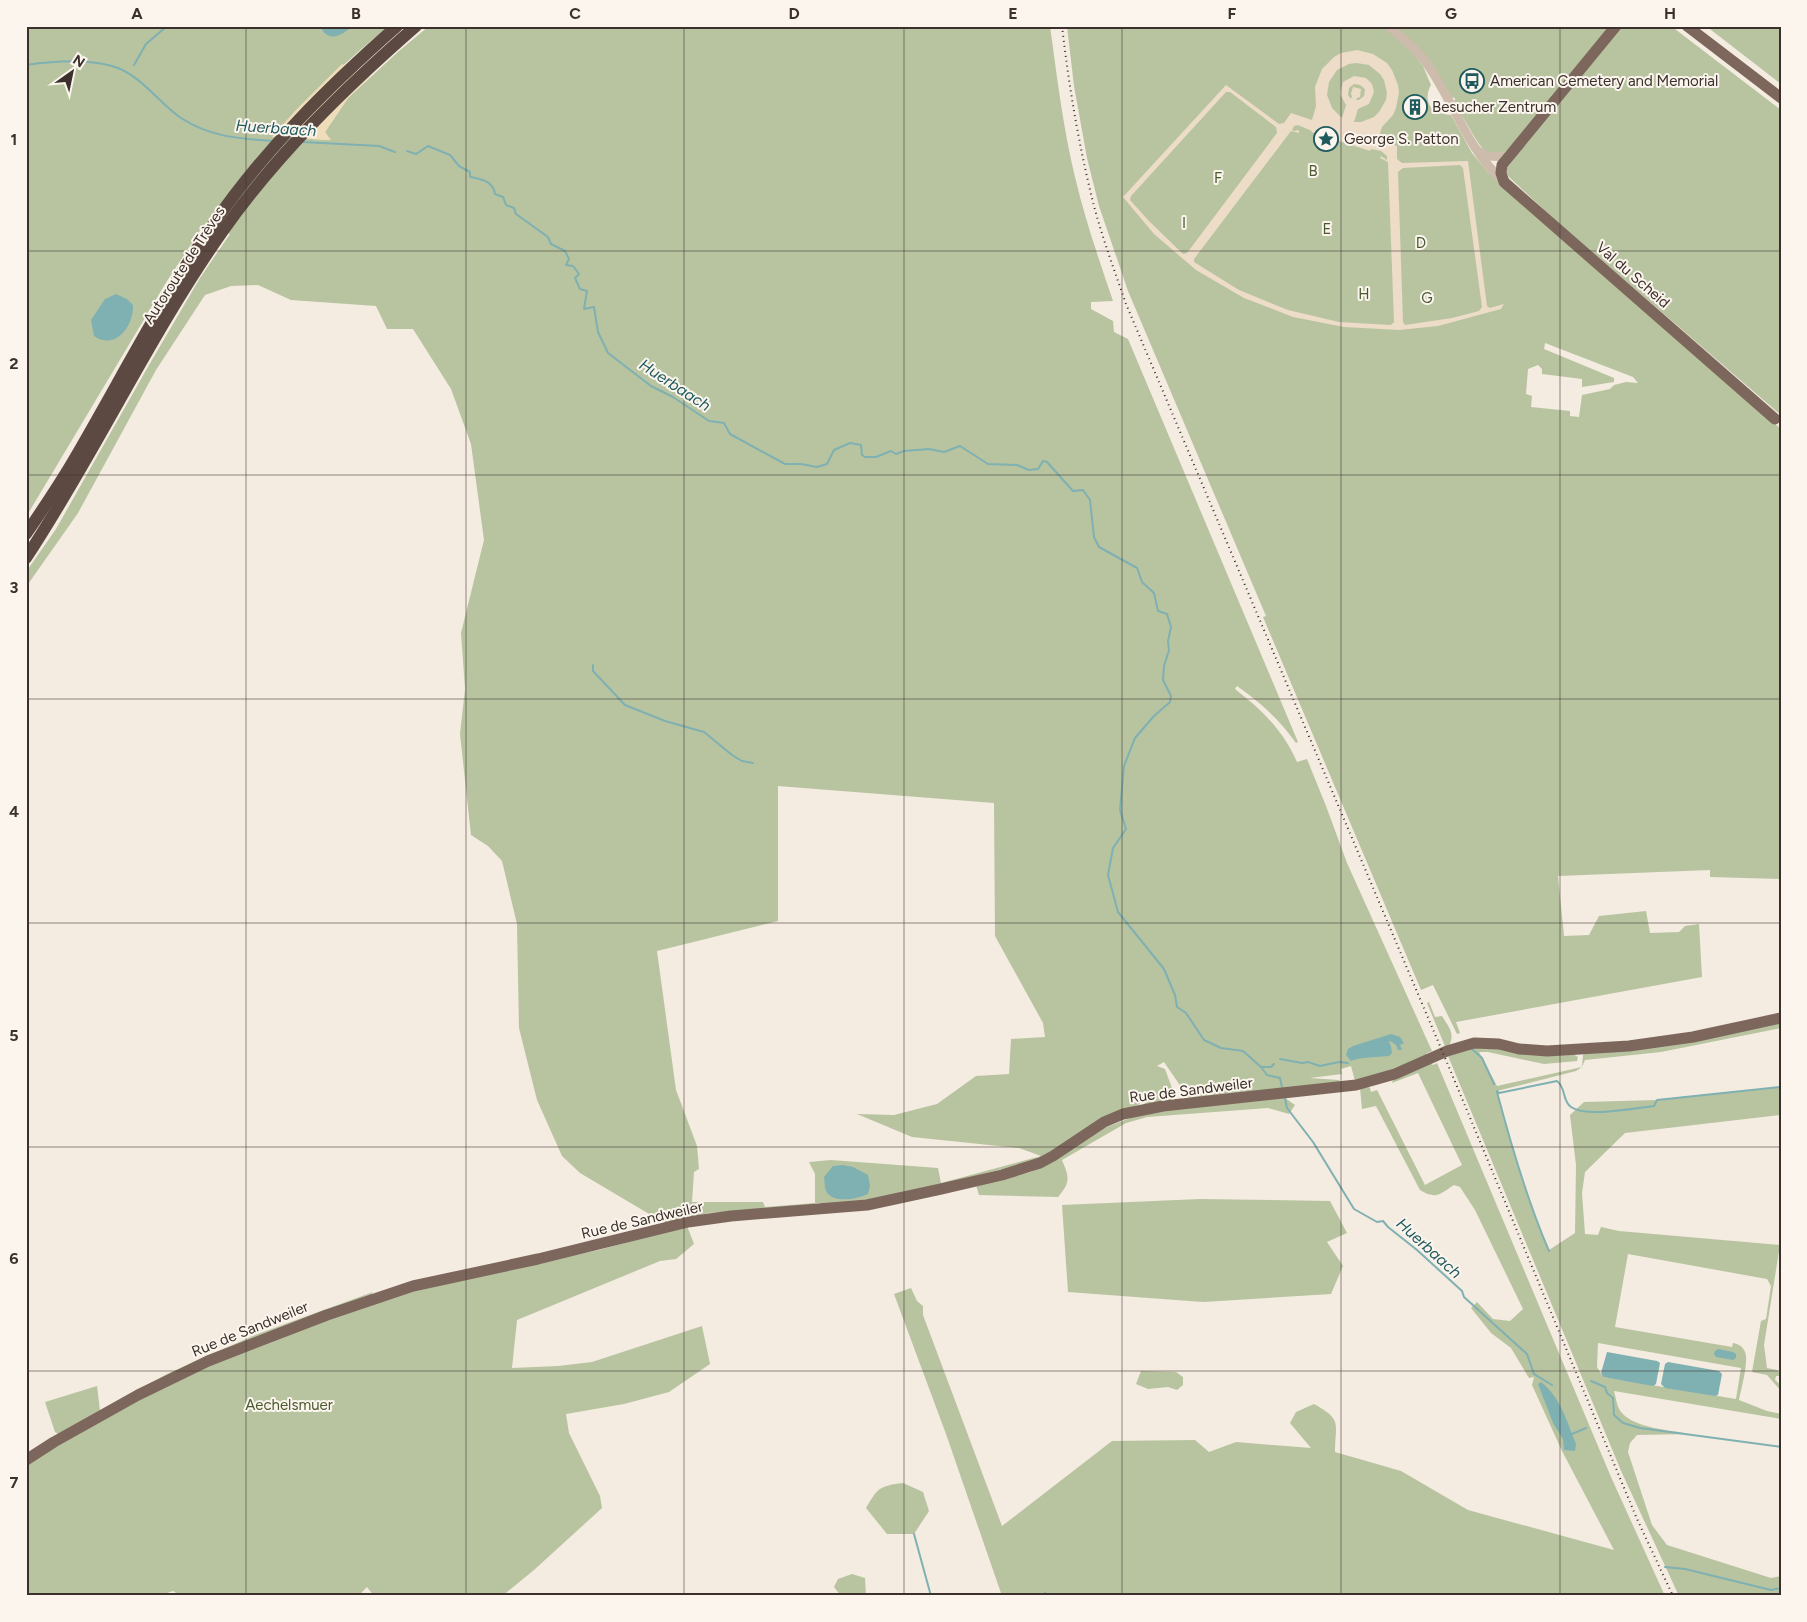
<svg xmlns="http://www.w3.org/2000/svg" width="1807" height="1622" viewBox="0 0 1807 1622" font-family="Figtree,sans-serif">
  <rect width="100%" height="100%" fill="#f4ebe1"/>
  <g fill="#b8c4a0" fill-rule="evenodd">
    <path d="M26 26H388C347 61 308 96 273 137L330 140 325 132 348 98 399 51 429 26H1050C1057 77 1063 127 1075 177 1085 219 1099 260 1113 301L1091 302V309L1113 321 1114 332 1128 339 1298 742 1296 743C1280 720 1260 702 1237 686L1235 689C1262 710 1283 730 1297 762L1307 759 1326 806 1347 863 1432 1051 1427 1053 1426 1056 1381 1075 1355 1081 1351 1066 1341 1069 1342 1074 1310 1078 1339 1080 1340 1084 1200 1099 1188 1097 1164 1062 1157 1066 1165 1069 1172 1088 1173 1100 1145 1104 1141 1098 1140 1104 1121 1111 1035 1161 878 1200 825 1206 820 1203H815L813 1206 709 1213 666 1224 580 1173 562 1156 537 1100 519 1028 517 924 502 861 488 846 471 835 460 734 465 689 461 633 484 540 471 444 451 389 413 329H387L376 306 291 300 258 285 231 286 205 295 156 370 78 513 26 587V572L56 529 149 365 200 278 230 234 203 226 167 281 26 517ZM778 786 994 803 995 936 1043 1023 1045 1037 1011 1039 1009 1074 976 1076 937 1104 894 1115 857 1114 912 1137 1019 1148 1041 1156 941 1183 938 1168 831 1160 809 1162 815 1174V1203L765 1207 763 1202H692L694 1172 699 1169 697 1146 676 1090 657 951 778 921Z"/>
    <path d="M1067 26H1611L1507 151C1487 161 1480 146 1471 131 1465 121 1460 112 1454 103L1455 98 1445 96 1423 59 1410 49 1423 66 1431 85C1426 93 1426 105 1435 111 1439 114 1446 114 1451 115L1472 153 1487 171 1553 231 1781 429V879L1710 877V870L1558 876 1564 936 1589 935 1599 916 1646 911 1650 933 1679 932 1685 926 1699 924 1702 977 1456 1022 1460 1033 1457 1034 1433 985 1421 990 1263 617 1266 616 1128 291 1099 206 1087 158 1074 86ZM1545 343 1633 377 1638 383 1626 382 1614 385 1610 389 1582 395 1579 417 1570 416V411L1531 407 1532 396 1526 394 1528 369 1538 365 1542 369V374L1582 379V387L1614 382V378L1544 349Z"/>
    <path d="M1620 26H1671L1781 110V415L1556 221 1509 177 1506 172 1507 168Z"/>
    <path d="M1706 26H1781V84Z"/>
    <path d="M1429 1002 1435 1017 1442 1016C1452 1032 1455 1034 1447 1051L1427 1003Z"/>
    <path d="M1781 1022V1028L1661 1052 1585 1060 1582 1067 1576 1071 1497 1091C1510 1145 1527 1200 1549 1250L1575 1233 1576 1165 1570 1115 1584 1102 1657 1100 1781 1087V1115L1625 1133 1585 1172 1582 1193 1585 1234 1598 1235 1601 1227 1619 1231 1780 1245 1764 1345 1767 1368 1777 1370 1780 1373 1779 1376H1776L1775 1380 1781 1385V1391L1767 1375 1752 1372 1761 1321 1766 1319 1771 1286 1767 1279 1628 1254 1615 1327 1732 1347 1733 1343C1739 1344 1743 1347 1745 1352 1749 1360 1741 1390 1739 1400L1767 1411 1781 1414V1419L1614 1391C1616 1398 1617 1408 1622 1413 1635 1428 1670 1430 1689 1434L1637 1435 1630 1443 1628 1452 1652 1525 1667 1545 1771 1578 1781 1576V1596H1679L1622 1473 1448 1056 1478 1046 1573 1054 1578 1057 1577 1061 1544 1064 1488 1052H1479L1497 1086 1582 1067 1583 1055 1587 1052ZM1598 1343 1741 1368 1736 1399 1603 1377 1597 1367Z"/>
    <path d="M1430 1063 1433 1065 1437 1063 1611 1477 1665 1596H1002L946 1434 894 1294 911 1288 917 1301 923 1306V1315L1002 1526 1112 1441 1195 1440 1209 1452 1236 1442 1311 1448 1290 1423 1296 1412 1314 1404C1343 1420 1335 1423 1335 1452L1401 1471 1468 1510 1614 1550 1562 1451 1532 1385 1534 1377 1529 1378 1511 1348 1491 1333 1471 1308 1477 1302 1493 1319 1510 1321 1523 1309 1475 1210 1460 1187 1454 1185C1440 1194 1436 1200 1420 1190L1376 1106 1362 1109 1360 1088 1367 1086 1370 1088 1371 1092 1377 1090 1425 1185 1462 1165 1418 1073 1392 1083 1394 1077Z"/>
    <path d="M1285 1098 1295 1105 1289 1114 1268 1108 1147 1117 1126 1123 1062 1160C1069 1177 1071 1182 1058 1197L979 1195 976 1185 1031 1172 1056 1159 1104 1128 1146 1112Z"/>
    <path d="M1200 1199 1330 1201 1347 1233 1327 1242 1343 1266 1331 1294 1203 1302 1068 1292 1062 1205Z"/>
    <path d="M687 1226 694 1244 676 1259 660 1261 517 1320 512 1368 558 1366 592 1362 702 1326 710 1364 669 1392 624 1404 566 1414 569 1433 600 1496 602 1508 534 1570 502 1596H374L367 1587 358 1596H181L173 1591 158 1596H26V1464L157 1389 259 1343 413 1289 599 1250Z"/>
    <path d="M373 1292 371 1295 110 1405 167 1374 255 1335Z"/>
    <path d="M1141 1371 1176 1372 1183 1377V1385L1177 1390 1168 1387 1148 1389 1136 1384Z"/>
    <path d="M97 1386 100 1411 60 1435 55 1432 45 1402Z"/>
    <path d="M903 1483 923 1492 929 1511 914 1534H887L866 1508C878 1487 880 1486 903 1483Z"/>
    <path d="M852 1574 865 1578 866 1596H841L834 1587 838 1579Z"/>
  </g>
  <path fill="#efdcb8" d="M342 64 370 77 348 98 325 132 331 140 272 137 294 112Z"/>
  <path fill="#ecdcc8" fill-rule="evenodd" d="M1357 50 1373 54 1387 63 1392 70 1398 85 1399 93 1396 108 1393 115 1382 127 1378 140 1397 146V159L1402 163 1468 161 1487 306 1490 308 1504 304 1501 309 1438 326 1399 330 1344 327 1293 317 1244 298 1196 270 1154 234 1123 197 1226 85 1279 124 1284 123 1291 113 1312 120 1316 106 1315 87 1322 69 1334 57 1341 53ZM1356 63 1369 65 1380 74 1384 80 1387 93 1386 100 1379 112 1374 117 1361 122H1354L1358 109 1369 104 1374 92 1372 84 1366 78 1354 76 1343 82 1340 94 1346 105 1342 118 1332 108 1327 95 1329 82 1337 70 1349 64ZM1354 84 1360 85 1365 89 1364 96 1359 100H1356L1357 98 1360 97 1361 89 1353 87 1351 94 1352 96 1351 99 1348 95 1349 88ZM1226 92H1230L1276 127 1277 133 1187 253 1183 254 1149 221 1130 200 1131 196ZM1298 125 1312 131 1311 132 1370 151 1371 149 1381 151 1387 156V160L1381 156 1380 158 1388 162 1394 322 1391 325 1339 322 1288 310 1239 290 1194 262V259L1291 131 1299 133V130L1294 131 1292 130 1294 126ZM1460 165 1463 168 1482 307 1479 311 1452 318 1405 325 1403 322 1398 172 1403 168Z"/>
  <g fill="#7fb0b2">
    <path d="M320 26H353C342 35 328 44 320 26Z"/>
    <path d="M116 294 127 299 133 305C134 326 115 351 94 336L91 320 105 299Z"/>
    <path d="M1391 1034 1400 1037 1404 1043 1400 1045 1402 1050H1398L1396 1045 1390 1041 1389 1042 1391 1046 1392 1053 1389 1056C1379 1057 1359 1057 1351 1061L1346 1055 1348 1049 1353 1046Z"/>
    <path d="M843 1165 853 1167 868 1175 870 1186 868 1194C857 1199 837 1203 828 1194 824 1190 825 1182 824 1177L833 1166Z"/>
    <path d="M1718 1349 1733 1352 1736 1354V1358L1733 1360 1716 1357 1714 1354 1715 1351Z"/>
    <path d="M1607 1352 1657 1361 1660 1363 1656 1384 1653 1386 1603 1377 1601 1373Z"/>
    <path d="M1668 1362 1719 1371 1722 1374 1718 1395 1715 1396 1665 1388 1661 1384 1665 1364Z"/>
    <path d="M1541 1382C1561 1398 1567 1422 1576 1444L1575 1451 1564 1450 1563 1439 1553 1423 1538 1384Z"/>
  </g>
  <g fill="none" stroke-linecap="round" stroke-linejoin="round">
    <g stroke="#7fb0b2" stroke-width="2">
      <path d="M26 65C54 61 91 58 118 68 143 78 159 103 181 118 210 137 240 139 274 141"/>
      <path d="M134 65 146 44 167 26"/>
      <path d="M303 142 379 146 395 152"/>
      <path d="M407 151 416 154 428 146 450 155 459 166 470 172V177C481 179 493 181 495 194L503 197 506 205 514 208 516 214 548 237 551 244 565 251 569 259 566 265 573 266 579 274 575 278 580 289 587 291 584 309 594 307 598 332 608 353 651 386 673 397 709 421 724 423 730 434 785 464H801L817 467 827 464 834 450 850 443 861 445 862 455 865 457H876L891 451 896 454 904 451 929 449 944 452 960 446 988 464 1017 465 1029 470 1038 469 1043 461 1047 462 1073 491 1083 490 1090 500 1094 537 1099 547 1137 568 1142 582 1154 593 1158 611 1167 614 1171 627 1168 641 1169 650 1164 666 1163 680 1171 696 1170 702 1154 716 1135 738 1124 766 1120 810 1126 829 1113 848 1108 875 1118 912 1164 969 1175 995 1177 1007 1186 1013 1204 1040 1221 1048 1243 1051 1261 1067 1267 1075 1280 1078 1282 1087"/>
      <path d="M593 665V671L625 705 665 721 704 732 732 755 742 761 753 763"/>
      <path d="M1472 1049 1482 1058 1494 1084"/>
      <path d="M1280 1059 1302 1063 1308 1062 1320 1066 1339 1062 1348 1063"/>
      <path d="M1262 1067H1271L1274 1064"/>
      <path d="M1497 1091 1499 1093 1557 1081C1566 1087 1562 1101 1571 1107 1587 1118 1635 1108 1654 1106L1657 1100 1781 1087"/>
      <path d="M1497 1092C1511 1145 1527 1200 1549 1251"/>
      <path d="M1285 1098 1287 1108 1313 1142 1354 1209 1377 1222 1383 1221 1388 1227 1417 1250 1462 1291 1464 1297 1527 1354 1534 1374 1552 1385"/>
      <path d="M1591 1381 1605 1387 1607 1393 1613 1398 1614 1415 1623 1423 1640 1428 1781 1447"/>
      <path d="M1572 1434 1586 1428"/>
      <path d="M914 1534 931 1596"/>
      <path d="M1665 1567 1685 1569 1771 1590 1781 1588"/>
      <path d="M1044 1596 1045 1593"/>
    </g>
    <g stroke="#cdbbac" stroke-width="9">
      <path d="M1388 26C1400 36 1412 45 1422 57 1453 97 1464 146 1504 182"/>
      <path d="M1478 151 1488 156 1509 157"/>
    </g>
    <g stroke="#7d675c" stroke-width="11">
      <path d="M1616 26 1502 165 1501 173 1504 182 1775 419"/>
      <path d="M1687 26 1781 98"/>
      <path d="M26 1460 54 1442 138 1395 208 1361 327 1315 413 1286 538 1259 688 1222 731 1216 867 1205 941 1189 1002 1175 1040 1163 1053 1156 1104 1122 1123 1114 1163 1106 1356 1085 1395 1074 1447 1051 1474 1043 1499 1044 1519 1049 1547 1051 1629 1046 1693 1037 1781 1018"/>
    </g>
    <g stroke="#5c4a42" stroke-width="12">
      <path d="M26 534C43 509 60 484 75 458 120 381 160 302 210 229 262 152 328 87 397 26"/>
      <path d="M26 558C96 452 149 336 222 232 277 154 345 88 416 26"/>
    </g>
    <path stroke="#3b302b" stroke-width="2" stroke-dasharray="1 4" stroke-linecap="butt" d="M1062 26C1069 87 1079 147 1094 206 1103 240 1115 272 1126 304L1451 1072 1637 1519 1673 1596"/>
  </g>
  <path fill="none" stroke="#3b302b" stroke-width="1" stroke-opacity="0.55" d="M246 26V1596M466 26V1596M684 26V1596M904 26V1596M1122 26V1596M1341 26V1596M1560 26V1596M26 251H1781M26 475H1781M26 699H1781M26 923H1781M26 1147H1781M26 1371H1781"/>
  <defs>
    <symbol id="bus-ring" viewBox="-11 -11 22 22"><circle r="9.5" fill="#fbf5ee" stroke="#1f5a5e" stroke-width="1.5"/><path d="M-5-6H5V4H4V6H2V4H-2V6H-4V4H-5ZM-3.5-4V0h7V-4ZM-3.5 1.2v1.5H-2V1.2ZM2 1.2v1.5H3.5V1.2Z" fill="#1f5a5e"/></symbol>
    <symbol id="building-ring" viewBox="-11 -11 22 22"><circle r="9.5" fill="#fbf5ee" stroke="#1f5a5e" stroke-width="1.5"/><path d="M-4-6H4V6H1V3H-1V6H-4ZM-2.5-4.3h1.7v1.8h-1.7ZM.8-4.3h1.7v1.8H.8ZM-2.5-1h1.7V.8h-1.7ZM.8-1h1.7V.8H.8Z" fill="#1f5a5e"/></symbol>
    <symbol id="sight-ring" viewBox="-11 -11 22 22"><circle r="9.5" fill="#fbf5ee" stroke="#1f5a5e" stroke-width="1.5"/><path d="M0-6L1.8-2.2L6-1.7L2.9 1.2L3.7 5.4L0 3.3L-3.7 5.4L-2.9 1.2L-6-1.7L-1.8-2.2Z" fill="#1f5a5e"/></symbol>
  </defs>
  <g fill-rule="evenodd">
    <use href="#bus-ring" x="1458" y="67" width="28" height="28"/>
    <use href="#building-ring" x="1401" y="93" width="28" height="28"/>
    <use href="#sight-ring" x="1312" y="125" width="28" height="28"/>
  </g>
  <g text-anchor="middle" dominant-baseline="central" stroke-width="4" stroke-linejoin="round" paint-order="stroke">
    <g font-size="15" fill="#3b302b" stroke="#fbf5ee" text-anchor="start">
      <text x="1490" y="81">American Cemetery and Memorial</text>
      <text x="1432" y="107">Besucher Zentrum</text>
      <text x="1344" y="139">George S. Patton</text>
    </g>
    <g font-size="15" fill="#4a5a2e" stroke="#fbf5ee">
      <text x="1313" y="171">B</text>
      <text x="1218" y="178">F</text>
      <text x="1184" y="223">I</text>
      <text x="1327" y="229">E</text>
      <text x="1421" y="243">D</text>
      <text x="1364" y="294">H</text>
      <text x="1427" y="298">G</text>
      <text x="289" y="1405">Aechelsmuer</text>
    </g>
    <g font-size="15" fill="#3b302b" stroke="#fbf5ee">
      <text transform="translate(184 265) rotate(-57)">Autoroute de Trèves</text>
      <text transform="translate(1633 275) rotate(41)">Val du Scheid</text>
      <text transform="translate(1191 1090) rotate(-7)">Rue de Sandweiler</text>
      <text transform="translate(642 1220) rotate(-13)">Rue de Sandweiler</text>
      <text transform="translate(250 1329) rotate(-22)">Rue de Sandweiler</text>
    </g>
    <g font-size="16" font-style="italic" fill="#1f5a5e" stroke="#fbf5ee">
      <text transform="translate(276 128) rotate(4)">Huerbaach</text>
      <text transform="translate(675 385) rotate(33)">Huerbaach</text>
      <text transform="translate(1429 1248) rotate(42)">Huerbaach</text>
    </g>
  </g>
  <rect width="1807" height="1622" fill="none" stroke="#fbf5ee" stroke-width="55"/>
  <g transform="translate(72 72) rotate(33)" stroke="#fbf5ee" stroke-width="4" paint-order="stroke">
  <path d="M0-4L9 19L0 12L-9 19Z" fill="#3b302b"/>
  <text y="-8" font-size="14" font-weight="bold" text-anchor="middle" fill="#3b302b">N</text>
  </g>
  <rect x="28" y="28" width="1752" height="1566" fill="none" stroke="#3b302b" stroke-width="2"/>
  <g font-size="16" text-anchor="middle" font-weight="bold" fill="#3b302b">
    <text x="137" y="19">A</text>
    <text x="356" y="19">B</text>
    <text x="575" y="19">C</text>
    <text x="794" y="19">D</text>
    <text x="1013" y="19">E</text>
    <text x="1232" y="19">F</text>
    <text x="1451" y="19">G</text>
    <text x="1670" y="19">H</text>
    <text x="14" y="145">1</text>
    <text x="14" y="369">2</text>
    <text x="14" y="593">3</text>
    <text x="14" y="817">4</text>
    <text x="14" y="1041">5</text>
    <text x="14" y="1264">6</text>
    <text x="14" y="1488">7</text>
  </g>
</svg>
